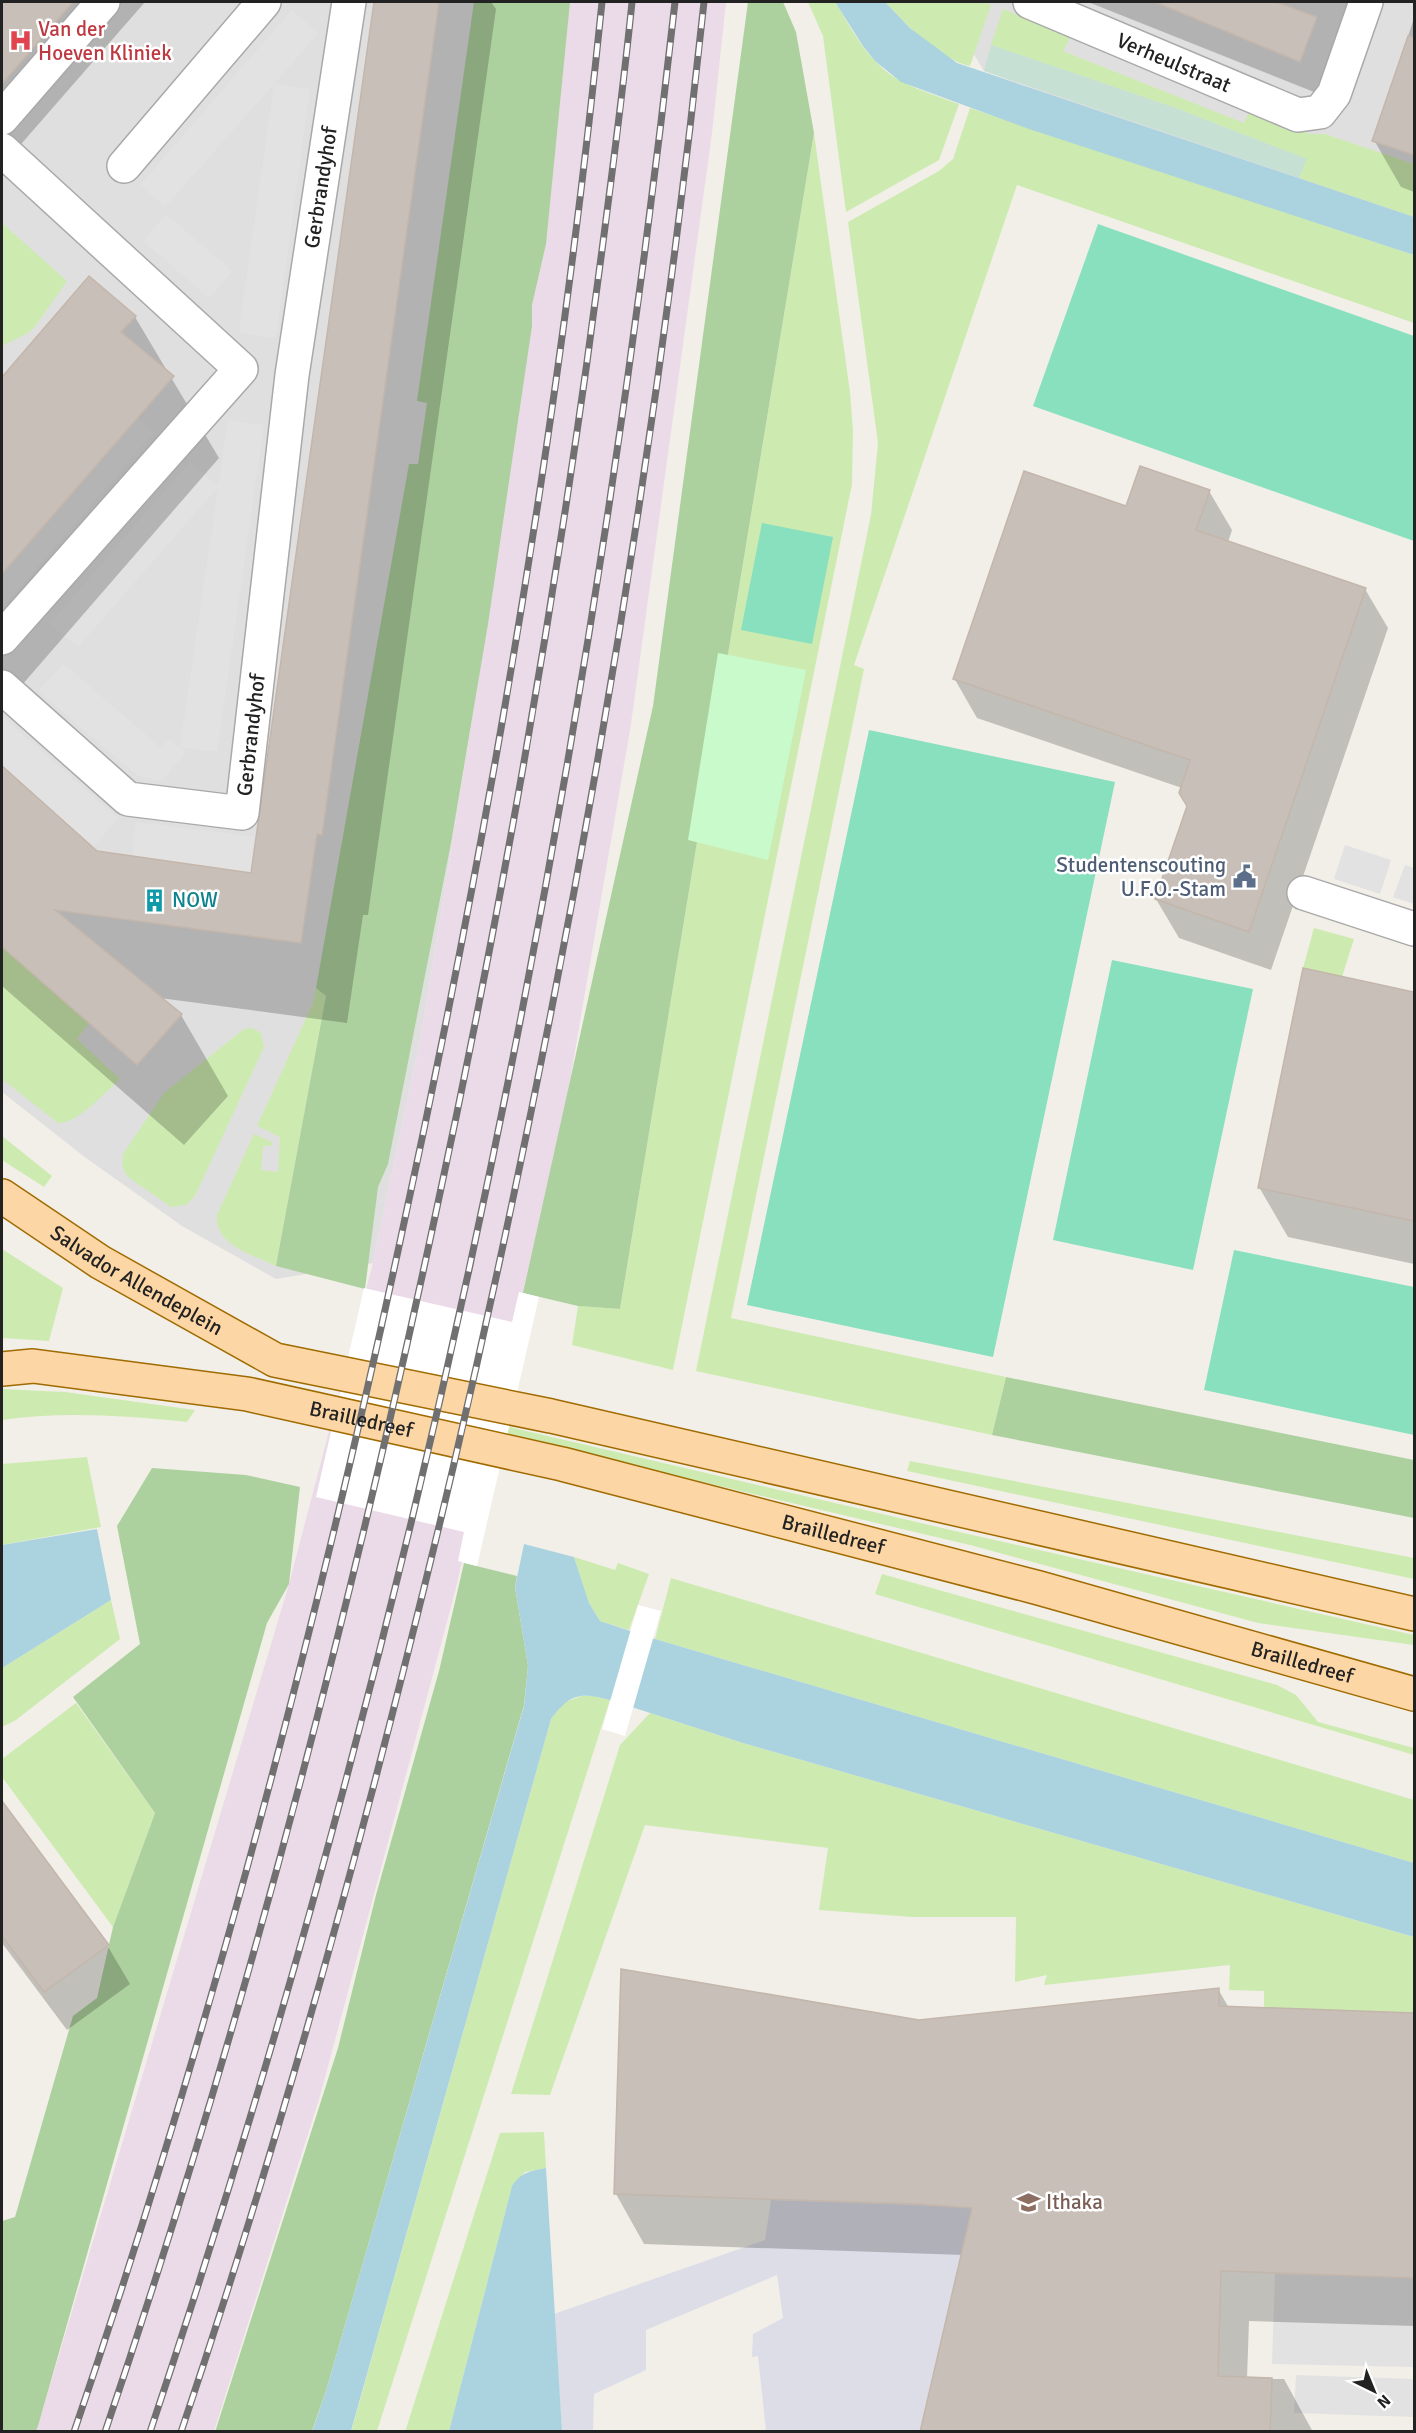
<svg xmlns="http://www.w3.org/2000/svg" width="1416" height="2433" viewBox="0 0 1416 2433" font-family="Signika,sans-serif">
  <rect width="100%" height="100%" fill="#f2efe9"/>
  <g fill="#e0dfdf">
    <path d="M2 2H564L473 713 422 1031 373 1263 276 1279 182 1226 86 1158 2 1092Z"/>
    <path d="M942 2H1414V227L984 71Z"/>
  </g>
  <path fill="#ebdbe8" d="M564 2H726L712 133 631 724 563 1121 455 1592 320 2096 214 2431 36 2432 289 1584 373 1263 422 1031 473 713Z"/>
  <g fill="#cdebb0">
    <path d="M808 2H835C853 31 870 66 903 82 920 91 940 97 959 104L939 160 846 212 823 36Z"/>
    <path d="M885 2H982L991 5 970 66C939 59 907 25 885 2Z"/>
    <path d="M1003 9 1071 36 1063 51 1244 123 1250 110 1310 134H1325L1414 164V217L1299 178 1306 159 1173 107 991 45Z"/>
    <path d="M970 108 1414 255V323L1017 185 854 665 864 669 731 1318 1006 1377 992 1435 696 1371 871 515 878 443 848 222 939 171 953 159Z"/>
    <path d="M814 133 850 392 853 430 852 484 673 1370 572 1345 578 1306 620 1309Z"/>
    <path d="M2 223 67 281 34 328 28 333 2 346Z"/>
    <path d="M1314 928 1354 939 1342 977 1303 968Z"/>
    <path d="M2 947 89 1023 77 1039 120 1079C104 1093 79 1123 58 1123L2 1079Z"/>
    <path d="M316 988 326 996 276 1266C254 1255 214 1245 217 1215L254 1134 272 1142 271 1146H263L261 1170 278 1172 280 1137 257 1126 313 1003Z"/>
    <path d="M252 1028 261 1033 264 1047 195 1196 186 1205 171 1207 128 1177 122 1167 123 1154 164 1093 244 1029Z"/>
    <path d="M2 1136 52 1176 44 1187 2 1160Z"/>
    <path d="M2 1249 63 1288 49 1341 2 1338Z"/>
    <path d="M2 1389 65 1392 195 1410 187 1422C126 1416 63 1411 2 1420Z"/>
    <path d="M509 1427 968 1534 1414 1635V1645L1258 1623 970 1545 507 1436Z"/>
    <path d="M87 1457 101 1527 2 1545V1464Z"/>
    <path d="M910 1461 1414 1558V1579L907 1471Z"/>
    <path d="M574 1557 615 1570 618 1563 649 1574 629 1630 600 1621 589 1603Z"/>
    <path d="M882 1574 1277 1685 1296 1695 1318 1722 1414 1748V1755L875 1594Z"/>
    <path d="M671 1578 1414 1800V1863L655 1639Z"/>
    <path d="M111 1600 120 1639 16 1720 2 1727V1668Z"/>
    <path d="M581 1696H593L610 1700 377 2431 351 2432 551 1719 563 1703Z"/>
    <path d="M76 1703 155 1813 113 1927 2 1777V1759Z"/>
    <path d="M650 1713 743 1743 1414 1937V2013L1264 2008V1991L1229 1990 1230 1965 1044 1985 1047 1975 1015 1982 1016 1917H912L819 1910 828 1848 645 1825 550 2095 511 2094 620 1745Z"/>
    <path d="M544 2132 546 2168 525 2172 512 2186 449 2431 405 2432 500 2133Z"/>
  </g>
  <g fill="#add19e">
    <path d="M474 2H570L546 244 532 305V326L488 624 451 843 388 1164 378 1187 365 1289 276 1266 326 996 316 988 409 464H418L427 403 417 401Z"/>
    <path d="M748 2H783L796 32 814 133 620 1309 578 1306 523 1293 653 706Z"/>
    <path d="M1006 1377 1414 1460V1518L992 1435Z"/>
    <path d="M152 1468 246 1475 300 1487 289 1584 267 1623 38 2426 36 2431 2 2432V2221L15 2217 73 2016 97 1998 113 1927 155 1813 73 1697 140 1644 117 1526Z"/>
    <path d="M464 1563 517 1576 515 1587 528 1666 524 1705 326 2391 312 2431 215 2432 338 2048 376 1895 439 1671Z"/>
  </g>
  <path fill="#c6e0d4" d="M991 45 1173 107 1307 159 1299 178 984 71Z"/>
  <path fill="#c8facc" d="M718 653 806 670 768 860 688 840Z"/>
  <g fill="#88e0be">
    <path d="M1098 224 1414 336V541L1033 406Z"/>
    <path d="M762 523 833 537 812 644 741 630Z"/>
    <path d="M869 730 1115 782 993 1357 747 1305Z"/>
    <path d="M1112 960 1253 989 1193 1270 1053 1240Z"/>
    <path d="M1234 1250 1414 1287V1435L1204 1390Z"/>
  </g>
  <g fill="#e2e2e2">
    <path d="M292 10 318 33 274 84 310 89 276 338 242 333 239 330 274 84 165 207 140 185Z"/>
    <path d="M166 214 233 271 209 298 143 241Z"/>
    <path d="M126 409 154 432 2 607V550Z"/>
    <path d="M228 420 264 425 217 752 181 747 186 752 162 781 138 776 38 691 64 664 160 747 169 739 180 747 218 487 78 647 50 624 190 462 218 486Z"/>
    <path d="M2 716 118 818 94 847 2 766Z"/>
    <path d="M136 822 256 837 250 873 132 856Z"/>
    <path d="M1345 845 1391 860 1380 894 1334 879Z"/>
    <path d="M1405 865 1414 868V904L1393 897Z"/>
    <path d="M1275 2274 1414 2278V2367L1272 2364Z"/>
    <path d="M1296 2375 1414 2379V2417L1294 2413Z"/>
  </g>
  <path fill="#dddde8" d="M771 2200 972 2207 920 2431H766L758 2356 752 2357 753 2334 783 2318 777 2275 646 2330V2370L594 2394 593 2431H562L554 2314 765 2240Z"/>
  <g fill="#aad3df">
    <path d="M835 2H885L910 28 957 63 1414 217V255L1029 129 901 82 875 61 863 46Z"/>
    <path d="M97 1529 111 1600 2 1668V1545Z"/>
    <path d="M524 1544 574 1557 589 1603 600 1621 655 1639 1414 1863V1937L743 1743 610 1700C579 1692 570 1694 551 1719L351 2431 312 2432 326 2391 524 1706 528 1666 515 1587Z"/>
    <path d="M546 2168 562 2431H449L512 2186C521 2172 531 2171 546 2168Z"/>
  </g>
  <g fill="#fff">
    <path d="M364 1288 512 1322 519 1292 539 1297 477 1566 458 1561 464 1532 316 1497Z"/>
    <path d="M638 1605 661 1611 625 1736 602 1729Z"/>
  </g>
  <g fill="#0003">
    <path d="M2 2H145L2 166Z"/>
    <path d="M375 2H491L496 9 368 915H363L347 1023 160 998 181 1015 228 1096 184 1145 2 986V768L97 852 252 875Z"/>
    <path d="M1088 2H1355L1319 94Z"/>
    <path d="M1414 18V192L1401 187 1374 140Z"/>
    <path d="M89 278 135 317 219 458 2 708V379Z"/>
    <path d="M1209 491 1232 530 1228 542 1365 589 1388 628 1271 970 1179 938 1156 899 1188 806 1182 788 977 718 954 678 1127 508Z"/>
    <path d="M1305 970 1414 993V1264L1288 1237 1259 1187Z"/>
    <path d="M21 1830 107 1945 130 1984 67 2030 2 1943V1845Z"/>
    <path d="M623 1971 919 2021 1218 1989 1229 2008 1414 2016V2326L1249 2321 1247 2379H1284L1313 2432H922L963 2255 644 2244 616 2194Z"/>
  </g>
  <g fill="#c7bfb8" stroke="#c4b6ab" stroke-width="1.5">
    <path d="M2 2H73L2 84Z"/>
    <path d="M374 2H439L322 835 317 834 301 943 55 910 182 1014 137 1065 2 947V766L97 851 251 873Z"/>
    <path d="M1155 2H1276L1317 17 1300 62Z"/>
    <path d="M1408 36 1414 37V155L1372 141Z"/>
    <path d="M89 276 136 316 121 332 174 376 2 574V377Z"/>
    <path d="M1140 466 1210 490 1196 530 1366 588 1249 932 1155 899 1187 806 1179 793 1190 760 953 679 1024 471 1126 506Z"/>
    <path d="M1303 968 1414 992V1221L1258 1188Z"/>
    <path d="M2 1801 109 1945 44 1992 2 1936Z"/>
    <path d="M621 1969 919 2020 1219 1988V2006L1414 2013V2278L1221 2271 1218 2376 1272 2378 1270 2432H920L972 2208 915 2204 614 2194Z"/>
  </g>
  <g fill="none" stroke-linecap="round" stroke-linejoin="round">
    <defs>
      <g id="minor">
        <path id="s1" d="M1030 2 1298 115 1320 112 1334 94 1366 2"/>
        <path d="M2 118 103 2"/>
        <path d="M2 150 241 369 2 638"/>
        <path d="M124 166 264 2"/>
        <path id="s2" d="M2 687 128 799 242 813 292 375 349 2"/>
        <path d="M1304 893 1414 929"/>
      </g>
      <g id="major">
        <path id="s3" d="M2 1196 100 1262 275 1360 551 1416 1414 1614"/>
        <path id="s4" d="M2 1369 33 1366 247 1394 562 1464 1039 1588 1414 1694"/>
      </g>
    </defs>
    <use href="#minor" stroke="#a9a9a9" stroke-width="36"/>
    <use href="#major" stroke="#a06b00" stroke-width="36"/>
    <use href="#minor" stroke="#fff" stroke-width="33"/>
    <use href="#major" stroke="#fcd6a4" stroke-width="33"/>
    <defs>
      <g id="rail">
        <path d="M74 2432C208 2040 314 1640 401 1237 490 829 560 417 602 2"/>
        <path d="M105 2432C241 2032 348 1624 436 1212 497 930 547 647 587 362 603 242 620 122 632 2"/>
        <path d="M150 2432C415 1644 583 826 675 2"/>
        <path d="M181 2432C288 2116 376 1793 453 1468 566 985 652 495 704 2"/>
      </g>
    </defs>
    <use href="#rail" stroke="#707070" stroke-width="7"/>
    <use href="#rail" stroke="#fff" stroke-width="4.5" stroke-dasharray="14" stroke-linecap="butt"/>
  </g>
  <defs>
    <symbol id="hospital-bare" viewBox="-9 -9 18 18"><path d="M-5-5h3v3.5h4V-5h3V5h-3V1.5h-4V5h-3Z" fill="#e0444e" stroke="#fff" stroke-width="2.5" paint-order="stroke"/></symbol>
    <symbol id="civic-bare" viewBox="-9 -9 18 18"><path d="M-.6-6.5H3V-4.5H.6V-3L4-1V1h2V6H-6V1h2V-1L-.6-3ZM-1.2 2.5V6h2.4V2.5Z" fill="#5c6f8a" stroke="#fff" stroke-width="2.5" paint-order="stroke"/></symbol>
    <symbol id="building-bare" viewBox="-9 -9 18 18"><path d="M-4-6H4V6H1V3H-1V6H-4ZM-2.5-4.3h1.7v1.8h-1.7ZM.8-4.3h1.7v1.8H.8ZM-2.5-1h1.7V.8h-1.7ZM.8-1h1.7V.8H.8Z" fill="#0f9aa8" stroke="#fff" stroke-width="2.5" paint-order="stroke"/></symbol>
    <symbol id="school-bare" viewBox="-9 -9 18 18"><path d="M0-5L7-2L0 1L-7-2ZM-4 1L0 2.5L4 1V4Q0 6-4 4Z" fill="#8d6e63" stroke="#fff" stroke-width="2.5" paint-order="stroke"/></symbol>
  </defs>
  <g fill-rule="evenodd">
    <use href="#hospital-bare" x="4" y="24" width="33" height="33"/>
    <use href="#civic-bare" x="1228" y="860" width="33" height="33"/>
    <use href="#building-bare" x="138" y="884" width="33" height="33"/>
    <use href="#school-bare" x="1012" y="2186" width="33" height="33"/>
  </g>
  <g text-anchor="middle" dominant-baseline="central" stroke-width="5" stroke-linejoin="round" paint-order="stroke">
    <g font-size="21" fill="#be3a42" stroke="#fff" text-anchor="start">
      <text x="38" y="29">Van der<tspan x="38" dy="24">Hoeven Kliniek</tspan></text>
    </g>
    <g font-size="21" fill="#222" stroke="#fff">
      <text stroke="none"><textPath href="#s1" startOffset="156">Verheulstraat</textPath></text>
      <text stroke="none"><textPath href="#s2" startOffset="914">Gerbrandyhof</textPath></text>
      <text stroke="none"><textPath href="#s2" startOffset="362">Gerbrandyhof</textPath></text>
      <text stroke="none"><textPath href="#s3" startOffset="159">Salvador Allendeplein</textPath></text>
      <text stroke="none"><textPath href="#s4" startOffset="364">Brailledreef</textPath></text>
      <text stroke="none"><textPath href="#s4" startOffset="850">Brailledreef</textPath></text>
      <text stroke="none"><textPath href="#s4" startOffset="1336">Brailledreef</textPath></text>
    </g>
    <g font-size="21" fill="#4e5e75" stroke="#fff" text-anchor="end">
      <text x="1226" y="865">Studentenscouting<tspan x="1226" dy="24">U.F.O.-Stam</tspan></text>
    </g>
    <g font-size="21" fill="#0d838f" stroke="#fff" text-anchor="start">
      <text x="172" y="900">NOW</text>
    </g>
    <g font-size="21" fill="#785e54" stroke="#fff" text-anchor="start">
      <text x="1046" y="2202">Ithaka</text>
    </g>
  </g>
  <rect width="1416" height="2433" fill="none" stroke="#222222" stroke-width="6"/>
  <g transform="translate(1374 2391) rotate(137)" stroke="#ffffff" stroke-width="4.5" paint-order="stroke">
  <path d="M0-4.5L10 22L0 15L-10 22Z" fill="#222222"/>
  <text y="-9" font-size="16" font-weight="bold" text-anchor="middle" fill="#222222">N</text>
  </g>
</svg>
